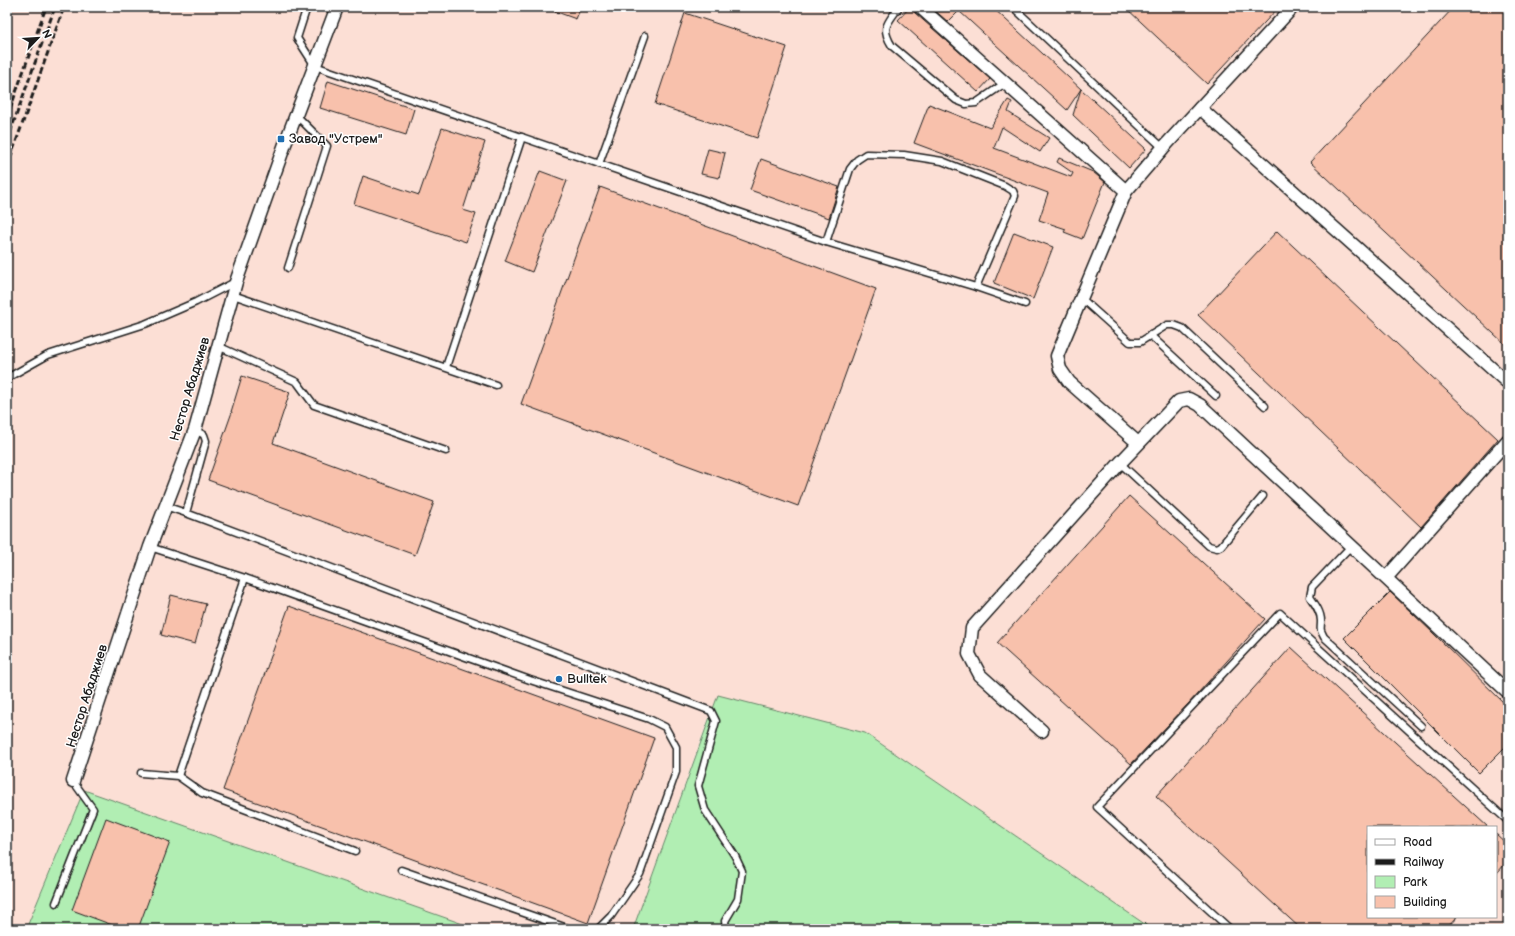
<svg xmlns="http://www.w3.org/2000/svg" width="1515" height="936" viewBox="0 0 1515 936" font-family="'Balsamiq Sans',sans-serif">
  <rect width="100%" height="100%" fill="#fdece6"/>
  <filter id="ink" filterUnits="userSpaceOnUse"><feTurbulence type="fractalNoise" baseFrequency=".025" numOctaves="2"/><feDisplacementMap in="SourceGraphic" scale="8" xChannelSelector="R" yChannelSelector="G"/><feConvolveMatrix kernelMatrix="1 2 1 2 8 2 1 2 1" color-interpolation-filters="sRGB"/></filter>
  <g filter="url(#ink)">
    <path fill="#fcdfd5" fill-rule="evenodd" d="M7 7H1508V929H1152L865 733 711 711 633 929H477L84 790 26 929H7ZM1368 827H1496V917H1368Z"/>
    <g fill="#b1eeb3" stroke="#668568">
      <path d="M718 695 865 733 1152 929H633Z"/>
      <path d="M84 790 477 929H26Z"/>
    </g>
    <g fill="#f8c1ac" stroke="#1c1c1c">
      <path d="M546 7H581L576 19 546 8Z"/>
      <path d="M910 7H913L915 13 990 79 978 92 898 20Z"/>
      <path d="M931 7H992L1081 89 1067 110 959 11 948 22Z"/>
      <path d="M1125 7H1279L1207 84Z"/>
      <path d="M1454 7H1508V347L1310 162Z"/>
      <path d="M685 13 787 47 757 138 655 104Z"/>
      <path d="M328 81 414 109 406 135 320 108Z"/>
      <path d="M1081 89 1146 149 1129 168 1073 115Z"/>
      <path d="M1008 100 1012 102 1008 112 1049 138 1040 152 1002 127 994 148 1071 177 1073 173 1057 162 1059 158 1093 172 1105 182 1082 239 1064 232 1066 229 1039 220 1048 193 914 143 929 104 990 128Z"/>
      <path d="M442 128 485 142 463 210 476 214 466 242 354 204 363 176 419 195Z"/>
      <path d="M708 149 725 153 719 178 701 174Z"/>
      <path d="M761 159 839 187 829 218 750 190Z"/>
      <path d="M540 171 567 181 532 272 505 261Z"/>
      <path d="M600 187 876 289 798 506 521 404Z"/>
      <path d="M1277 231 1498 439 1421 527 1198 315Z"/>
      <path d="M1014 232 1053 247 1033 299 994 283Z"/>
      <path d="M242 376 290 392 273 443 434 502 415 555 208 480 232 412H231Z"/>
      <path d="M1129 496 1265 619 1189 703 1131 764 997 643Z"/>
      <path d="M1390 592 1432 632 1508 707V744L1479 773 1344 638Z"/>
      <path d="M171 595 206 604 195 644 161 635Z"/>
      <path d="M289 606 654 738 588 923 223 790Z"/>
      <path d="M1291 647 1488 827H1368V917H1457L1446 929H1301L1156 796Z"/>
      <path d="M106 818 170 842 138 929H123L72 910Z"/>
      <path d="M1496 834 1508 845V861L1496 874Z"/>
    </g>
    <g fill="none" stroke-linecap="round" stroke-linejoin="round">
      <defs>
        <g id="lane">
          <path d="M307 7 297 38 315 66 826 242 976 287 1025 304"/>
          <path d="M899 7C888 23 880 27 892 46L956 100 966 104 976 103 1005 83"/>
          <path d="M1013 7 1163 148"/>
          <path d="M599 164 645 36"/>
          <path d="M826 242 850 169 857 160 866 154 904 155 942 161 1005 186 1013 191 1015 196 976 287"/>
          <path d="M288 268 327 146 296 115"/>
          <path d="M233 295 496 385"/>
          <path d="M1081 298 1130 342H1140L1167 325H1174L1182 328 1265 406"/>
          <path d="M1150 335 1216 396"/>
          <path d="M218 346 297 382 314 405 446 451"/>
          <path d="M446 367 522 137"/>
          <path d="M7 378 48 355 145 324 196 302 235 282"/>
          <path d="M1120 463 1209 546 1217 548 1221 546 1263 496"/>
          <path d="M165 506 186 513 206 441 204 435 195 430"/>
          <path d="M186 513 711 711 716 721 698 786 705 810 735 856 742 871 738 899 725 921 726 929"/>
          <path d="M1352 545 1312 587 1310 597C1315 604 1321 612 1321 621 1321 631 1319 627 1324 637L1421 726"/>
          <path d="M150 547 245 578 530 680 649 719 665 727 676 747V772L640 874 611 916 598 929"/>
          <path d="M141 773 178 776 202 793 355 851"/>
          <path d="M178 776 245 578"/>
          <path d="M401 870 570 929"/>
          <path d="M56 903 93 809 73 781"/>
          <path d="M1230 929 1097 807 1280 613 1508 821"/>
        </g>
        <g id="street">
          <path d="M920 7 1126 191"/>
          <path d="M1200 108 1508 383"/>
          <path d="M1138 443 1069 382 1060 369 1057 356 1126 191 1163 148 1293 7"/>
          <path d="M1386 578 1508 440"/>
          <path d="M1042 731 980 675 969 654 972 628 1120 463 1179 401 1189 399 1200 405 1508 692"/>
          <path d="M73 781 150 547 195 430 236 282 285 144 337 7"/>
        </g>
      </defs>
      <use href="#lane" stroke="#1c1c1c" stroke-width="9"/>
      <use href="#street" stroke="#1c1c1c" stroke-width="15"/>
      <use href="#lane" stroke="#fff" stroke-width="6"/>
      <use href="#street" stroke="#fff" stroke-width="12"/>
      <g stroke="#1c1c1c" stroke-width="3" stroke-dasharray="6 3" stroke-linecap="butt">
        <path d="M7 118 46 7"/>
        <path d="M7 141 55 7"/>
        <path d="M7 167 64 7"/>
      </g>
    </g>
  </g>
  <g fill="#1f6fb2" stroke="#fff" stroke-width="1.5">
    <rect x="277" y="135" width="8" height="8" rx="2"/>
    <circle cx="559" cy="679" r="4"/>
  </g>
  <g text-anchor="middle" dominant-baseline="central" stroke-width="3" stroke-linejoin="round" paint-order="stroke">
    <g font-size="13" fill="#1c1c1c" stroke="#fff" text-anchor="start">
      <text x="289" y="139">Завод "Устрем"</text>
      <text x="567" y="679">Bulltek</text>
    </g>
    <g font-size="13" fill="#1c1c1c" stroke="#fff">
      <text transform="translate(190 389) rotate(-73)">Нестор Абаджиев</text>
      <text transform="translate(87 696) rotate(-72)">Нестор Абаджиев</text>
    </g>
  </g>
  <rect width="1515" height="936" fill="none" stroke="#fff" stroke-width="24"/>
  <rect x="12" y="12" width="1491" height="912" fill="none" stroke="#1c1c1c" stroke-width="1.5" filter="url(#ink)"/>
  <rect x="1367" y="826" width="130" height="92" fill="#ffffff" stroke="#a4a4a4"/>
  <rect x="1375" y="839" width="20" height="6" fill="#ffffff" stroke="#a4a4a4"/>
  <text x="1403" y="846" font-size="12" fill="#1c1c1c">Road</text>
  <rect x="1375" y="859" width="20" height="6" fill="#1c1c1c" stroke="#a4a4a4"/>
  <text x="1403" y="866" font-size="12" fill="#1c1c1c">Railway</text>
  <rect x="1375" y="876" width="20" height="12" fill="#b1eeb3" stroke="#a4a4a4"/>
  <text x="1403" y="886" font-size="12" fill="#1c1c1c">Park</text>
  <rect x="1375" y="896" width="20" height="12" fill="#f8c1ac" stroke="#a4a4a4"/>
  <text x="1403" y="906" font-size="12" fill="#1c1c1c">Building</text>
  <g transform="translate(38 38) rotate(65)" stroke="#ffffff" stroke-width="3" paint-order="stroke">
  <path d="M0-3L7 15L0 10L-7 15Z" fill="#1c1c1c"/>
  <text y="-6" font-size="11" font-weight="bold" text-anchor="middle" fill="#1c1c1c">N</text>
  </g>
</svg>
